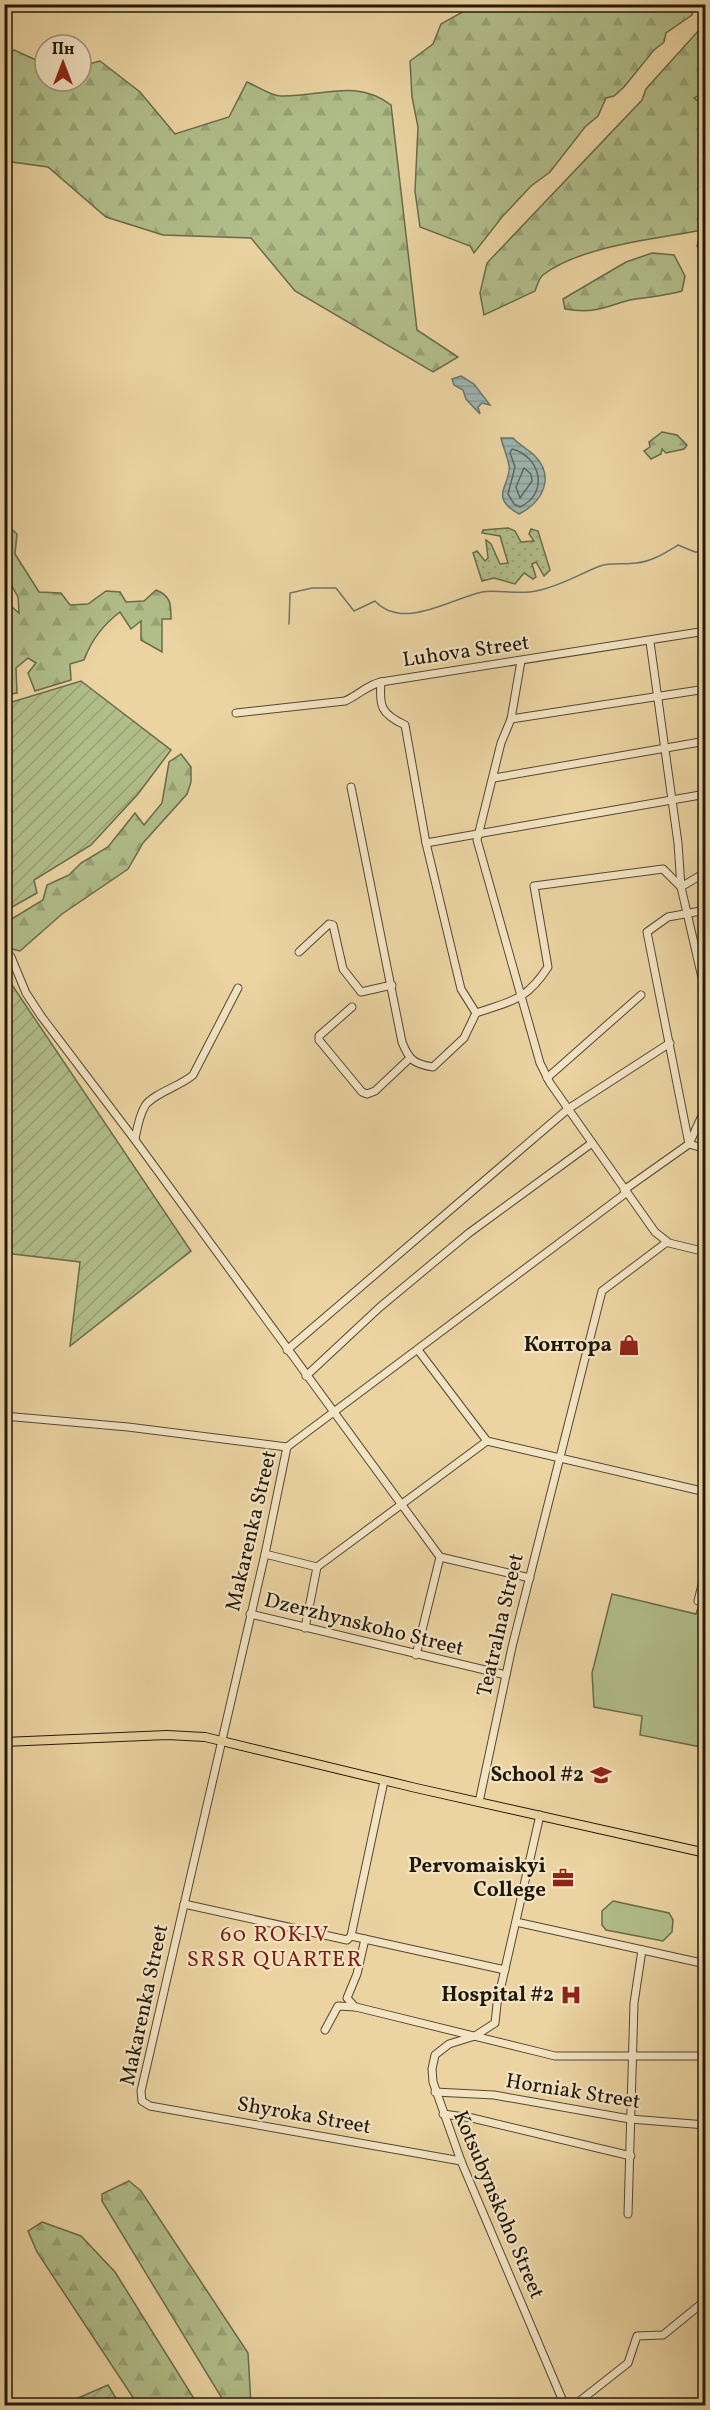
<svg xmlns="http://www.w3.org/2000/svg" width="710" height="2410" viewBox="0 0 710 2410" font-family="Vollkorn,serif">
  <defs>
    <pattern id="grass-dots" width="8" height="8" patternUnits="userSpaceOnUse" patternTransform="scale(1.5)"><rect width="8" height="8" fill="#b1be8a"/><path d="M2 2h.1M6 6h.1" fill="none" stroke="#98a376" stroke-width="1.8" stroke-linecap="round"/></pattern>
    <pattern id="forest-firs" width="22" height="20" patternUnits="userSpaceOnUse" patternTransform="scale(1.5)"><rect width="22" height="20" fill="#b1be8a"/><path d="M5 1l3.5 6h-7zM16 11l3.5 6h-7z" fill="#98a376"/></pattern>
    <pattern id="garden-furrows" width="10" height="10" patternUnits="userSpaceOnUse" patternTransform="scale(1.5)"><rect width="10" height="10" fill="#b1be8a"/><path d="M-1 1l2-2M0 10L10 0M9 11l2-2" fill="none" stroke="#98a376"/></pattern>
    <pattern id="water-rules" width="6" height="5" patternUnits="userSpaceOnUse" patternTransform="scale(1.5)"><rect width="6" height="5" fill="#9db5b0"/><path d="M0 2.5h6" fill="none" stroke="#879b96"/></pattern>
  </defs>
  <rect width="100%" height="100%" fill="#ebd4a2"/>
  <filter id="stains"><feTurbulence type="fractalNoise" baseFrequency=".00333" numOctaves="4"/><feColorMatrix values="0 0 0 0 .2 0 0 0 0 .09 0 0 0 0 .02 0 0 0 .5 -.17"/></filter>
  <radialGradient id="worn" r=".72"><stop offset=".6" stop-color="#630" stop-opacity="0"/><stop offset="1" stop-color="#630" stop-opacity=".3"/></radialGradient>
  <path fill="url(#grass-dots)" stroke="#696b4b" stroke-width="1.5" d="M508 528 515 531 521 542 534 541 529 534 531 529 538 531 550 570 544 576 536 562 532 564 536 577 533 579 524 573 515 584 494 578 482 581 473 553 477 551 485 561 488 558 486 540 491 544 500 564 508 563 500 536 482 533 483 530Z"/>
  <g fill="url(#forest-firs)" stroke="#696b4b" stroke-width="1.5">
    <path d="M487 5H695L692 15 666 33 664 42 654 50 624 87 614 96 606 98 598 116 585 127 550 172 531 186 502 217 474 253 470 246 420 227 415 191 418 127 412 97 410 61 433 44 441 24 466 10Z"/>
    <path d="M699 30 705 36V92L694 98 705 106V257L697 246 702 230C656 239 580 246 543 275 539 278 537 286 535 291L484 315 480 293 487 263 642 100 646 89Z"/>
    <path d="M14 50 45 64V81H81V66L100 61 140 92 175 134 229 117 247 82C257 86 271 96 281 96 322 97 355 78 391 105L417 330 458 357 433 372 295 291 251 238 163 235 106 217 48 167 5 161V57Z"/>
    <path d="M652 253 674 255 685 276 682 291C665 296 648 297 630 300 603 307 596 314 565 309L563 299 626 262Z"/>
    <path d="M662 432 677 435 687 445 684 449 666 453 662 449 661 454 651 459 644 451 650 447 649 442Z"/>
    <path d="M5 523 17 534 15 554 39 592 61 593 70 605 88 604 106 591 120 592 126 602 144 601 156 590C171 596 171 604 171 619H162V652L141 640V621L131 629 120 612C104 624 91 641 84 660L70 664 71 680 35 691 28 673 36 663 28 658 16 668 17 693 11 694 5 685V601L19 613 18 597 5 574Z"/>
    <path d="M181 754 191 767V782L187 794 143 843 128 869 62 914 20 951 12 949 5 939V923L43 900 47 885 69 875 81 863 108 847 135 813 144 825 162 803 169 762Z"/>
    <path d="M129 2181 141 2191 248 2353 251 2405H226L102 2201V2194Z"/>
    <path d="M42 2222 81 2236 115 2272 198 2405H138L37 2252 28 2231Z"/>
  </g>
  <g fill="#b1be8a" stroke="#696b4b" stroke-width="1.5">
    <path d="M612 1594 696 1614 699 1605 705 1606 706 1726 701 1747 640 1735 642 1716 594 1707 592 1673Z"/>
    <path d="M613 1901 669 1913 673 1920 672 1932 663 1941 606 1930 602 1925V1911Z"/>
  </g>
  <g fill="url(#garden-furrows)" stroke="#696b4b" stroke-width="1.5">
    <path d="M81 681 171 750 138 794 91 845 34 880 37 893 5 911V704Z"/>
    <path d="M4 973 191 1251 70 1346 80 1262 5 1253Z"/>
    <path d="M108 2385 120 2405H62Z"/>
  </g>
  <g fill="url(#water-rules)" stroke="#6b766e" stroke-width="1.5">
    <path d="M461 376 474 384 490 405 482 403 478 407 480 414 466 399 463 390 454 385 452 379Z"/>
    <path d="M501 438H513C519 445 528 449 535 456 555 477 543 502 519 514 487 496 512 485 509 465 507 455 503 447 501 438Z"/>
  </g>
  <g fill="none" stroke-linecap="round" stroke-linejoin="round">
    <g stroke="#5f665e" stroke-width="1.5">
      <path d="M512 449C540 456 550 493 520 507L514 504 508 494 515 467 510 453Z"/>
      <path d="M524 468 531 474 532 481 520 498 516 487Z"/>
    </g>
    <path stroke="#6b766e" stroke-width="1.5" d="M289 624 290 593 312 588H336L354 611 375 601C403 631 450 599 482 592 496 589 519 595 536 591 561 586 577 575 600 566 611 562 624 565 636 563 651 562 665 553 678 545L695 552H706"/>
    <defs>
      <g id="minor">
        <path d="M650 642 678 843 681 887 706 995"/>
        <path d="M521 661 511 719 501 743 477 840 540 1063 550 1083 655 1232 669 1243 706 1252"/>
        <path d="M381 682C379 706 381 714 405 725L426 843 461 989 476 1013"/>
        <path d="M236 713 345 701C359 695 367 685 381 682L706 631"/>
        <path d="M511 719 706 689"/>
        <path d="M494 778 706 741"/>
        <path d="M351 787 402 1042C409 1060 414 1064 433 1067L464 1038 476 1013C511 1001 526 1001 548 967L534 886 663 869 681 887 706 872"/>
        <path d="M426 843 706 794"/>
        <path d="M4 947 11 957 26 993 41 1016 135 1140 440 1557 416 1655"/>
        <path d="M299 952 329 924 333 925 343 969 361 992 392 985"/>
        <path d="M352 1007 319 1036V1040L362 1092 367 1094 375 1091 409 1059"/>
        <path d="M547 1078 641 995"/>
        <path d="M135 1139C137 1129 139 1116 145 1106 152 1094 181 1086 193 1075L238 988"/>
        <path d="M689 1144 647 932 668 917 706 910"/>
        <path d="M689 1144 706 1107"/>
        <path d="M624 1190 689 1144 706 1149"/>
        <path d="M287 1350 568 1109 670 1043"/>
        <path d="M418 1350 487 1441 706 1492"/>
        <path d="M306 1376 380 1307 469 1233 592 1143"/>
        <path d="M4 1416 128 1427 287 1447"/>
        <path d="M265 1554 317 1567"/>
        <path d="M440 1557 530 1578"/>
        <path d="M698 1601 706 1568"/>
        <path d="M250 1614 506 1675"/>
        <path d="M305 1628 317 1567 487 1441"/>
        <path d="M479 1802 512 1647 602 1291 667 1242"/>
        <path d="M540 1815 497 2004 495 2023 475 2036 449 2044 435 2055 432 2069 433 2082 461 2161 565 2406"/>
        <path d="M184 1904 347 1940 351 1936 384 1781"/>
        <path d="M516 1922 706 1964"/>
        <path d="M351 1936 505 1970"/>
        <path d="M355 2007 347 1998 357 1974 365 1939"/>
        <path d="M325 2030 338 2006 356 2007 555 2056H706"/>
        <path d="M435 2092 494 2095 630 2119 706 2125"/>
        <path d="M443 2114 472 2118 631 2156"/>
        <path d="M461 2161 150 2106 142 2101 141 2091 265 1554 287 1447 626 1193"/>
        <path d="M4 2205 7 2204"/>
        <path d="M628 2214 634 2003 642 1950"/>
        <path d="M579 2406 581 2400 628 2363 637 2336 663 2335 706 2300"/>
      </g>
      <path id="major" d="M4 1742 167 1735 205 1737 416 1788 706 1853"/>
    </defs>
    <use href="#minor" stroke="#544732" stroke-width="9"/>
    <use href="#major" stroke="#21180c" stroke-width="10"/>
    <use href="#minor" stroke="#f2e3c3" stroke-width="7"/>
    <use href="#major" stroke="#ebd4a2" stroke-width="8"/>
  </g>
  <defs>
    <symbol id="shop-bare" viewBox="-9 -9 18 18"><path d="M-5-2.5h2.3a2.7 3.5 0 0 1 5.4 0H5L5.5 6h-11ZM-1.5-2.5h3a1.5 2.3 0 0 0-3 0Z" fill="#8f2418" stroke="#f2e3c3" stroke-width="2.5" paint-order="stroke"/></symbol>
    <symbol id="school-bare" viewBox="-9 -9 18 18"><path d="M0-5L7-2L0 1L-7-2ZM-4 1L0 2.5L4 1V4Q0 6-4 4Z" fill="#8f2418" stroke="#f2e3c3" stroke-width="2.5" paint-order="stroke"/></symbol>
    <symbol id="office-bare" viewBox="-9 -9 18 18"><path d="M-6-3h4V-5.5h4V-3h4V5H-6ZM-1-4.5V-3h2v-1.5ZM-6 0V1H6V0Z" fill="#8f2418" stroke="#f2e3c3" stroke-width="2.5" paint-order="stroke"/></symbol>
    <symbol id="hospital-bare" viewBox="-9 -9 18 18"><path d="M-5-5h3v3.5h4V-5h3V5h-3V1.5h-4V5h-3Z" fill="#8f2418" stroke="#f2e3c3" stroke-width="2.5" paint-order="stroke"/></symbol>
  </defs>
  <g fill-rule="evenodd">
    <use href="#shop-bare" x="614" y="1330" width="30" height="30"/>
    <use href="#school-bare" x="586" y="1760" width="30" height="30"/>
    <use href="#office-bare" x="548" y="1863" width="30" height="30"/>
    <use href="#hospital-bare" x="556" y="1980" width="30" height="30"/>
  </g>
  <g text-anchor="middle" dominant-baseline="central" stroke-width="4.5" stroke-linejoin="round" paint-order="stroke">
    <g font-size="21" fill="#21180c" stroke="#f2e3c3">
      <text transform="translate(466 652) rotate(-8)">Luhova Street</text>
      <text transform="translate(252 1531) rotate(-77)">Makarenka Street</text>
      <text transform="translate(364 1625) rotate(14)">Dzerzhynskoho Street</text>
      <text transform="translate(501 1625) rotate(-77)">Teatralna Street</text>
      <text transform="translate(145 2005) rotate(-78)">Makarenka Street</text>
      <text transform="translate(573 2092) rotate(9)">Horniak Street</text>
      <text transform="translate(304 2116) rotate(10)">Shyroka Street</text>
      <text transform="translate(498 2205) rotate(67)">Kotsubynskoho Street</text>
    </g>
    <g font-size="21" font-weight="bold" fill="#21180c" stroke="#f2e3c3" text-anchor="end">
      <text x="612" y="1345">Контора</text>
      <text x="584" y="1775">School #2</text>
      <text x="546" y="1866">Pervomaiskyi<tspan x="546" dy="24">College</tspan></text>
      <text x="554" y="1995">Hospital #2</text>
    </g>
    <g font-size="22" letter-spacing="1.5" fill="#7a1f14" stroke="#f2e3c3">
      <text x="275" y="1935">60 ROKIV<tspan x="275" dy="25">SRSR QUARTER</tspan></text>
    </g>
  </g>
  <rect width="710" height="2410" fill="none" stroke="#ebd4a2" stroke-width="24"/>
  <rect x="6" y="6" width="698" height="2398" fill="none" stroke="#21180c" stroke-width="3"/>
  <rect x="12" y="12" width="686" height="2386" fill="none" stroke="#21180c" stroke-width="1.5"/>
  <g transform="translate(63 63)"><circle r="28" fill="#f2e3c3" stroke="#9e927a" stroke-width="1.5"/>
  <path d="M0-4.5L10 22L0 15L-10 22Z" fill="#8f2418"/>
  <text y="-9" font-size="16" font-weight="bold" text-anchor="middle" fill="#21180c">Пн</text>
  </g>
  <rect width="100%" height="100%" filter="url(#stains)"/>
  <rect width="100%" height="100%" fill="url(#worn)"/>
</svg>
